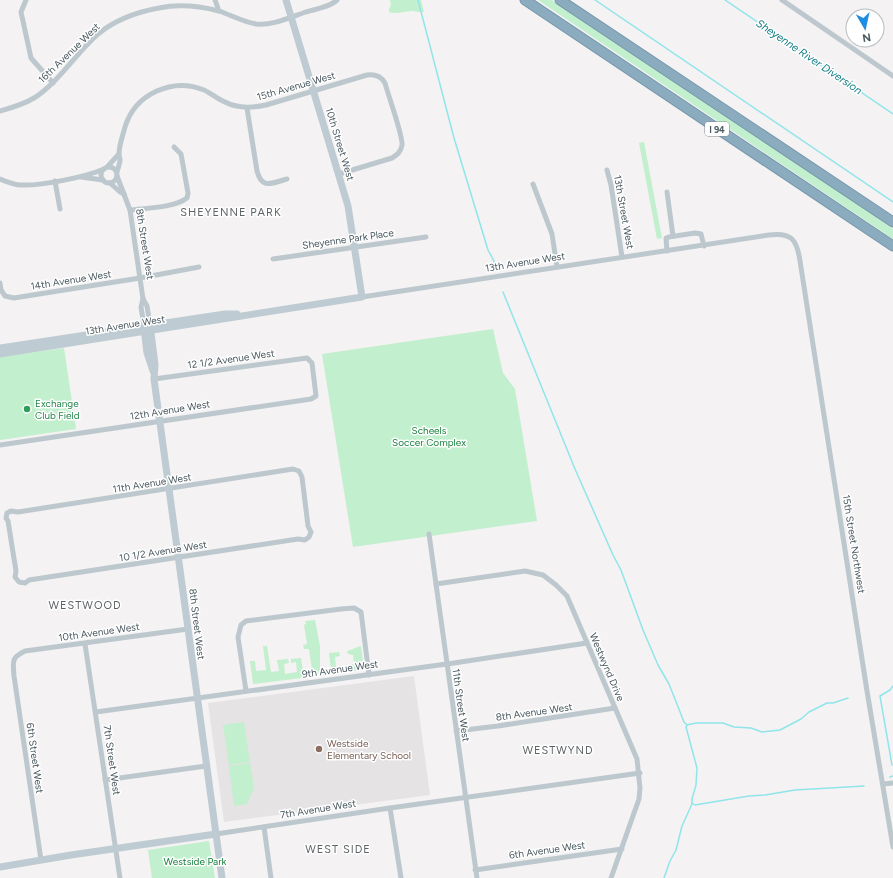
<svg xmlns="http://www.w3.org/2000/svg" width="893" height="878" viewBox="0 0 893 878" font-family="Figtree,sans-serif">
  <rect width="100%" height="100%" fill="#f4f2f2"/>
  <path fill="#e5e3e4" d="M414 676 430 795 224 822 208 703Z"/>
  <g fill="#c2efcd">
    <path d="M390 0H421L424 12C419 13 417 11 412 11 404 11 396 15 389 12V9L391 5Z"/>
    <path d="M538 0H552L857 204 893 229V239Z"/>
    <path d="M644 142 662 238 657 239 639 143Z"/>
    <path d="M493 329 503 373 515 389 537 521 353 547 322 354Z"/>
    <path d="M64 348 76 429 0 440V357Z"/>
    <path d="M315 620 320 646V669L318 672 319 675 312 676 314 674 312 670 309 649H304L303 645 307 644 304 625 306 624 305 621Z"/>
    <path d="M263 646H267L271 672 279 671 277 660 288 659 289 663 284 664 285 674 297 672 296 662 291 663V659L301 658 303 671H306L309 677 253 684 250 661H255L256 671 266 670Z"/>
    <path d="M361 646 364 669 350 671 349 665 354 664 353 655 348 654 347 651C352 650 356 647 361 646Z"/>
    <path d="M339 652 340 656 335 657 336 667H341L342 672 323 675 331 669 329 653Z"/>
    <path d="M244 722 250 762 229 765 223 725Z"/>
    <path d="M250 763 254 788 247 804 234 806 229 766Z"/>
    <path d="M209 841 215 878H152L148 850Z"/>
  </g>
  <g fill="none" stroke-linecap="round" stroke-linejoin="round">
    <g stroke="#90e5eb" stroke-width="1.5">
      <path d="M418 0 454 138 488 250 493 259 496 267"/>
      <path d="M595 0 893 202"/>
      <path d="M725 0 893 114"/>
      <path d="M503 292 575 469 613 555 621 570 643 630 658 665 669 684 684 722 687 725 686 727 697 768 696 785 692 799V804L682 826 676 850 670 861 664 878"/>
      <path d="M687 725 696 723H723L734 727 751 728 762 732 780 730 801 719 809 712 827 703H833L848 698"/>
      <path d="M892 765 880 696 890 690 893 686"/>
      <path d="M890 777 893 776"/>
      <path d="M692 803 695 805 749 796 765 795 795 790 864 786"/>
    </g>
    <defs>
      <g id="highway">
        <path d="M525 0 893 246"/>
        <path d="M560 0 893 222"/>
      </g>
    </defs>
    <use href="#highway" stroke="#7696ab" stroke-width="11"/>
    <g stroke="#bdc8ce" stroke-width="5">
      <path d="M26 0 21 12 31 58 53 83"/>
      <path d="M215 0 219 11"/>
      <path d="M782 0 893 76"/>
      <path d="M247 108 257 171C262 190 272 183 287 179"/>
      <path d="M0 111C11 108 24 104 34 98 58 83 76 53 98 34 115 20 137 12 159 8 178 4 199 6 219 11 231 15 243 22 256 24 272 26 291 17 306 12 316 9 330 7 337 0"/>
      <path d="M108 166 118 155"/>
      <circle cx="109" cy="175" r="8"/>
      <path d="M607 170 611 185 622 257"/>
      <path d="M117 172C118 168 120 163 120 160 120 158 119 156 119 154 119 145 123 135 125 127 135 94 172 77 204 90 211 93 217 99 225 102 238 109 252 108 266 105L367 75C375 74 381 76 385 83 388 95 403 135 402 145 401 152 397 155 392 158L339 174"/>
      <path d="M117 176 130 210 143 299 147 306 150 325"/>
      <path d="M81 177 103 180"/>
      <path d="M0 179C7 182 14 185 21 185 41 186 86 177 104 169"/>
      <path d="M55 181 60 209"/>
      <path d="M110 183 119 191 124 194"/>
      <path d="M533 184 552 234 557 267"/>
      <path d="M667 192 673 236"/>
      <path d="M130 210C146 208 174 208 187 198L188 193 181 154 174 147"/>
      <path d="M667 251 666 238 669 237 695 233 701 234 704 246"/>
      <path d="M273 259 426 237"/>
      <path d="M0 283 1 290 5 296 14 298 140 278 199 267"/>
      <path d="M362 297 769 235C792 232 797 240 800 261L867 691 893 847"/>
      <path d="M143 299 141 307 144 326"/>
      <path d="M0 445 311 399 316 396 312 363 307 358 154 379"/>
      <path d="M293 469 299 471 302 477 308 526 311 532 309 537 305 540 298 539 29 580 25 583 19 582 15 577 16 571 8 521 6 518 7 513 11 511 18 512Z"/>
      <path d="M429 534 477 878"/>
      <path d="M436 584 525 571 543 575 556 585 567 596 637 759 640 788 639 799 611 878"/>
      <path d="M85 644 120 878"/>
      <path d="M246 691 238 637 241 625 246 621 341 609 354 608 361 612 369 675"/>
      <path d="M96 712 454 663 587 643"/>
      <path d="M456 731 498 726 615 708"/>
      <path d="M105 780 206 766"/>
      <path d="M883 784 893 783"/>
      <path d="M390 808 401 878"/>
      <path d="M264 827 271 878"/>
      <path d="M216 834 390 808 640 773"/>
      <path d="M41 860 14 676C13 661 11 658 25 651L188 629"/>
      <path d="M475 870 622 849"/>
    </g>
    <g stroke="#becbd2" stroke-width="7">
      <path d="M150 325 155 365 154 379 222 878"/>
      <path d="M144 328 147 353 153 371"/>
      <path d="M0 348 225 314H237"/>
      <path d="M0 354 362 297 348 206 286 0"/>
      <path d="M0 867 71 855 216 834"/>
    </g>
    <use href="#highway" stroke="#8babbf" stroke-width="9"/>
  </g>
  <circle fill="#2e9e5b" stroke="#fff" stroke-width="1.5" cx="27" cy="409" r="4"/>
  <circle fill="#8d6e63" stroke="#fff" stroke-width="1.5" cx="319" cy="749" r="4"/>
  <g text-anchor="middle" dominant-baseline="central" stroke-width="3" stroke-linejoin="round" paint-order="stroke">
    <rect fill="#fff" stroke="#808a8f" stroke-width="1" x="705" y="122" width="24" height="14" rx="3"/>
    <g font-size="9" font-weight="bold" fill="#49585f">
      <text x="717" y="129">I 94</text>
    </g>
    <g font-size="10" fill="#49585f" stroke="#fff">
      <text transform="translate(69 53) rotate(-44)">16th Avenue West</text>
      <text transform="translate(296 86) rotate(-16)">15th Avenue West</text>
      <text transform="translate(340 144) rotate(73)">10th Street West</text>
      <text transform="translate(624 212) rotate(80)">13th Street West</text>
      <text transform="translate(348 239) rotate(-8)">Sheyenne Park Place</text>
      <text transform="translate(145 244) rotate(81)">8th Street West</text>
      <text transform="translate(525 262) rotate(-9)">13th Avenue West</text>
      <text transform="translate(71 280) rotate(-9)">14th Avenue West</text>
      <text transform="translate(125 325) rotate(-9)">13th Avenue West</text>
      <text transform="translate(231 359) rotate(-8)">12 1/2 Avenue West</text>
      <text transform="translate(170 410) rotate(-9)">12th Avenue West</text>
      <text transform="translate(152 483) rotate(-9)">11th Avenue West</text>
      <text transform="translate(854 544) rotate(81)">15th Street Northwest</text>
      <text transform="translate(163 551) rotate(-9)">10 1/2 Avenue West</text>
      <text transform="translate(197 624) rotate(83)">8th Street West</text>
      <text transform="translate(99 632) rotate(-8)">10th Avenue West</text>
      <text transform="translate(607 667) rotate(67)">Westwynd Drive</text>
      <text transform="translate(340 669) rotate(-8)">9th Avenue West</text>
      <text transform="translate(461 705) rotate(82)">11th Street West</text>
      <text transform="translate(534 712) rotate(-8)">8th Avenue West</text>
      <text transform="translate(35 758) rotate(82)">6th Street West</text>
      <text transform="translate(112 760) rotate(82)">7th Street West</text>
      <text transform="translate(318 809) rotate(-9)">7th Avenue West</text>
      <text transform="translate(547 850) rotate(-8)">6th Avenue West</text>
    </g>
    <g font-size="10" fill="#27864d" stroke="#fff" text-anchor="start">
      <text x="35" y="403">Exchange<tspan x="35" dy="12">Club Field</tspan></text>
    </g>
    <g font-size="10" fill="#1a813f" stroke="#fff">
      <text x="429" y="430">Scheels<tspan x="429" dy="12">Soccer Complex</tspan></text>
      <text x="195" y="861">Westside Park</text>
    </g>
    <g font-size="10" fill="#785e54" stroke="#fff" text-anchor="start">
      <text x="327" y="743">Westside<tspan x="327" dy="12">Elementary School</tspan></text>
    </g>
    <g font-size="11" font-style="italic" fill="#107d85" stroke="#fff">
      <text transform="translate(809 57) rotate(34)">Sheyenne River Diversion</text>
    </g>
    <g font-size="11" letter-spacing="1" fill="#5e6366" stroke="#fff">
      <text x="231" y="212">SHEYENNE PARK</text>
      <text x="85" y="605">WESTWOOD</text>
      <text x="558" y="750">WESTWYND</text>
      <text x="338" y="849">WEST SIDE</text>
    </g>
  </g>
  <g transform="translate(865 28) rotate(171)"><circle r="19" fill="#ffffff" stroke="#b6bcbf"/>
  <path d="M0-3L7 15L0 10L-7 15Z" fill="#1d8ee2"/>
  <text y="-6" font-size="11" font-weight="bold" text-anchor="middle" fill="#49585f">N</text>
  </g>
</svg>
